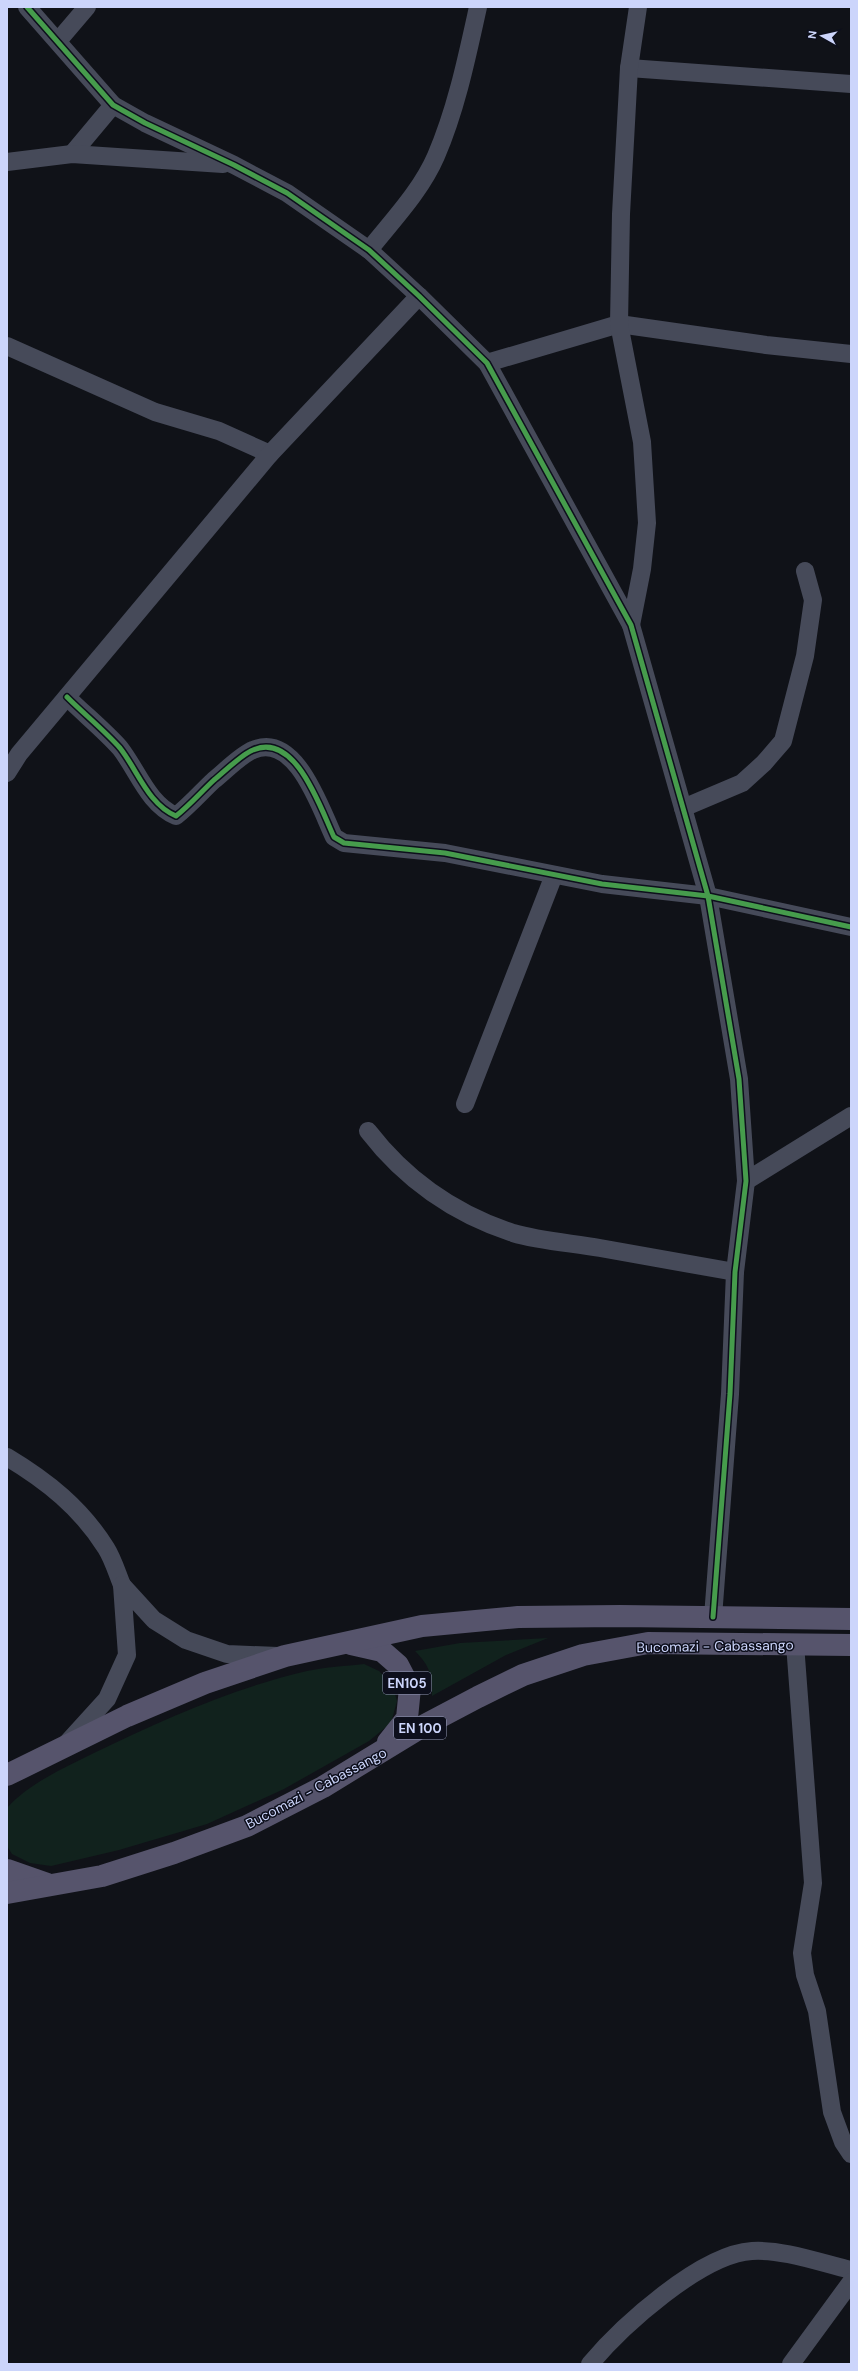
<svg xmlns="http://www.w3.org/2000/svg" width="858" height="2371" viewBox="0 0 858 2371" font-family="'DM Sans',sans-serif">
  <rect width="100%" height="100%" fill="#101218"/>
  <g fill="#11221d">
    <path d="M548 1638 506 1655 432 1696C432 1675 430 1666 415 1651L460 1643Z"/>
    <path d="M364 1664 379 1671 392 1684 397 1701 391 1723 369 1741 284 1789 207 1824 119 1850 51 1866 30 1863 12 1854 7 1846V1808C29 1783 66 1767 96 1752 164 1719 234 1688 307 1671 326 1667 346 1666 364 1664Z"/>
  </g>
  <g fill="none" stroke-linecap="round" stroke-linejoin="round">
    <g stroke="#464a59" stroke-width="18">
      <path d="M27 7 113 105 145 123 234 165 287 193 369 250 419 296 487 363 631 625 708 896 739 1079 746 1181 735 1272 730 1394 713 1617"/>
      <path d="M58 41 87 7"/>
      <path d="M629 68 851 84"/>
      <path d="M72 154 113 105"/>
      <path d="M7 162 72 154 223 164"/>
      <path d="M369 250C392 221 421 191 436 156 456 110 467 57 478 7"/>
      <path d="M7 346 155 412 219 431 270 454"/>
      <path d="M487 363 619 324 766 345 851 354"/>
      <path d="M631 625 642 569 647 523 642 442 619 324 621 214 629 68 638 7"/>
      <path d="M67 697C84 714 104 730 120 748 138 771 148 804 176 816 190 805 201 792 214 780 224 772 242 754 253 750 296 731 321 810 334 837L344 843 445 853 602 884 708 896 851 927"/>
      <path d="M7 773 19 754 270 454 419 296"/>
      <path d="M683 808 742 783 764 763 783 741 805 656 813 600 805 571"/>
      <path d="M465 1104 554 875"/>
      <path d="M368 1131C405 1179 455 1214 513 1233 540 1241 571 1243 600 1248 645 1256 690 1264 735 1272"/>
      <path d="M746 1181 851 1116"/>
      <path d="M7 1457C47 1481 81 1508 106 1548 113 1559 117 1573 122 1585"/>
      <path d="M795 1644 813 1883 802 1953 805 1975 817 2011 832 2112 843 2142 851 2154"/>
      <path d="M67 1743 107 1699 127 1655 122 1585 154 1620 186 1640 227 1654 278 1656"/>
      <path d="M590 2364C622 2326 701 2254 752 2251 783 2249 821 2263 851 2270"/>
      <path d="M791 2364 851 2282"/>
    </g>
    <g stroke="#56546c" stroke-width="22">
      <path d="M351 1644 382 1651 398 1665 410 1688 407 1718 388 1742"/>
      <path d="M7 1775 127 1716 205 1683 285 1656 422 1626 518 1617 620 1616 851 1619"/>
      <path d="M7 1870 47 1884"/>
      <path d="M7 1893 102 1876 174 1853 247 1826 323 1787 423 1726 478 1697 523 1675 583 1655 648 1643 851 1645"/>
    </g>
    <defs>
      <g id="cycleway">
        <path d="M27 7 113 105 145 123 234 165 287 193 369 250 419 296 487 363 631 625 708 896 739 1079 746 1181 735 1272 730 1394 713 1617"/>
        <path d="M67 697C84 714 104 730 120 748 138 771 148 804 176 816 190 805 201 792 214 780 224 772 242 754 253 750 296 731 321 810 334 837L344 843 445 853 602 884 708 896 851 927"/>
      </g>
    </defs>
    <use href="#cycleway" stroke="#0d0f1c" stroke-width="8"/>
    <use href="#cycleway" stroke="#469c4c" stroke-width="5"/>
  </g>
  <g text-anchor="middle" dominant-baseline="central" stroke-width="3" stroke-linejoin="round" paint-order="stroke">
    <g fill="#0d0f1c" stroke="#939ab8" stroke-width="1">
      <rect x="383" y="1672" width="48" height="22" rx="3"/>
      <rect x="394" y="1717" width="52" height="22" rx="3"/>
    </g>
    <g font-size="13" font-weight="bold" fill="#ccd5fb">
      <text x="407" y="1683">EN105</text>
      <text x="420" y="1728">EN 100</text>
    </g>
    <g font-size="14" fill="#ccd5fb" stroke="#0d0f1c">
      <text transform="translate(715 1646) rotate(-1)">Bucomazi - Cabassango</text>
      <text transform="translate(316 1788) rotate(-28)">Bucomazi - Cabassango</text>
    </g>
  </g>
  <rect width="858" height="2371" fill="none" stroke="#ccd5fb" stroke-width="16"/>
  <g transform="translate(822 36) rotate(278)" stroke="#0d0f1c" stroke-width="3" paint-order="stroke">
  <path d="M0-3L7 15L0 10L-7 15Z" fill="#ccd5fb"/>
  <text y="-6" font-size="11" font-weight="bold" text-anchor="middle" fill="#ccd5fb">N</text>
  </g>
</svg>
